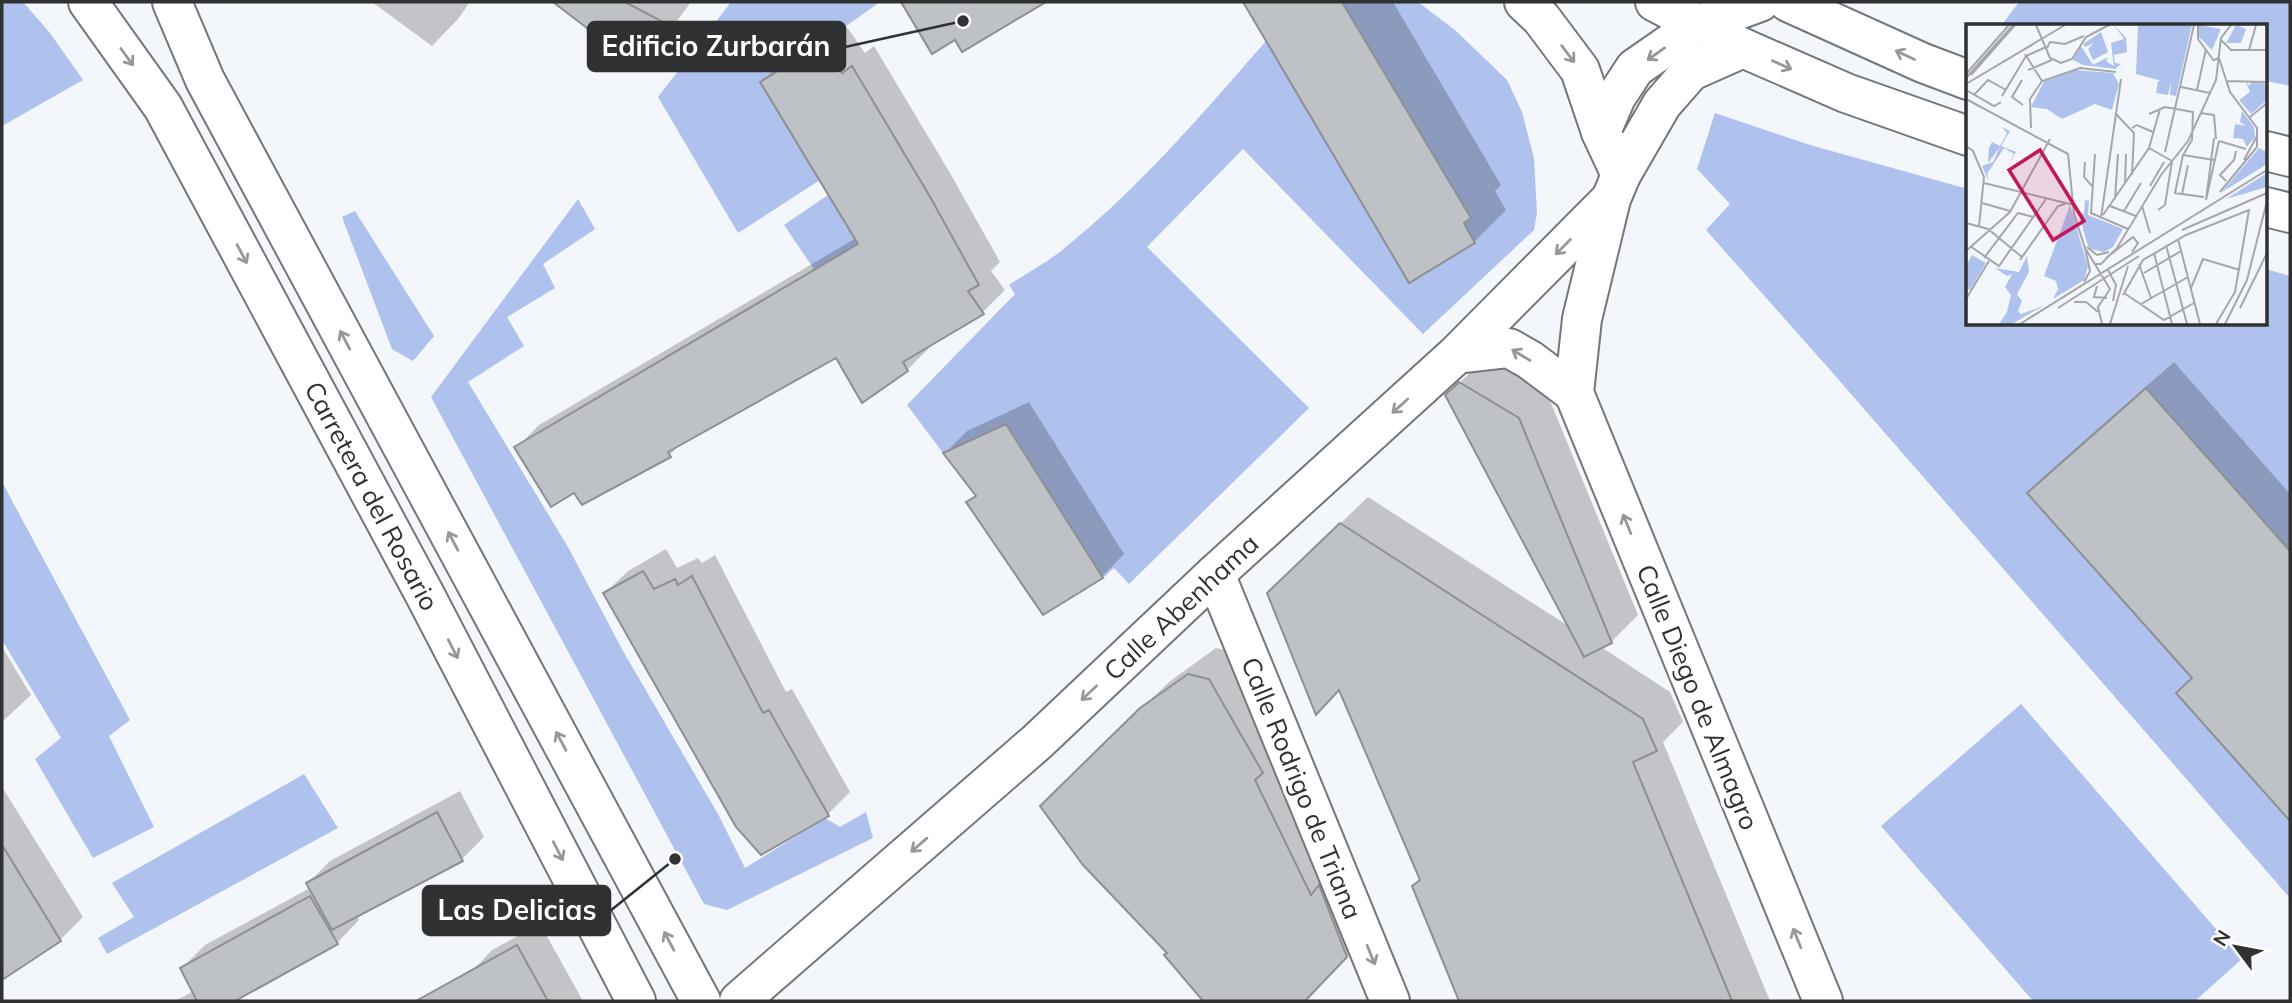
<svg xmlns="http://www.w3.org/2000/svg" width="2292" height="1003" viewBox="0 0 2292 1003" font-family="Mulish,sans-serif">
  <rect width="100%" height="100%" fill="#f3f6fb"/>
  <g fill="#afc2ed">
    <path d="M2 2H23L50 33 83 80 2 126Z"/>
    <path d="M731 2H880L822 43 760 81 820 180 738 233 658 97Z"/>
    <path d="M1333 2H1418L1455 30 1507 80 1522 112 1534 158 1537 213 1534 230 1423 334 1243 149 1147 247 1309 408 1129 584 1114 568 1103 578 1006 424 943 453 907 405 1015 294 1009 285C1028 272 1050 261 1067 246 1141 186 1204 112 1266 41L1409 283 1440 184Z"/>
    <path d="M2019 2H2290V86L2266 81V26H2001Z"/>
    <path d="M1715 113 1810 145 1968 189V324H2266V269L2290 276V898L1831 371 1706 230 1730 204 1697 169Z"/>
    <path d="M828 195 905 323 868 348 784 225Z"/>
    <path d="M578 199 595 229 543 264 555 288 507 317 524 346 468 382 568 547 623 651 718 814 745 868 825 818 840 827 866 812 873 838 727 910 704 904 431 397Z"/>
    <path d="M355 211 434 336 413 361 392 349 342 217Z"/>
    <path d="M2 482 130 720 109 736 154 827 93 858 35 759 61 738 2 640Z"/>
    <path d="M2021 704 2242 959 2195 1001H2033L1881 826Z"/>
    <path d="M304 774 338 828 107 954 98 938 134 917 112 883Z"/>
  </g>
  <g fill="#0003">
    <path d="M372 2H470L458 19 432 46Z"/>
    <path d="M556 2H691L665 37 638 64Z"/>
    <path d="M903 2H1042L962 49 955 38 933 52Z"/>
    <path d="M1248 2H1393L1501 185 1495 191 1506 210 1474 242 1247 3Z"/>
    <path d="M844 23 865 53 874 46 950 173 1000 262 991 271 1005 290 983 312 928 346 929 348 907 370 837 356 683 441 670 455 574 490 517 447 539 425 856 238 762 82 784 60Z"/>
    <path d="M1487 356 1546 391 1638 615 1611 642 1601 647 1670 692 1683 722 1663 742 1770 1001H1461L1414 887 1421 879 1296 566 1368 497 1570 627 1447 395Z"/>
    <path d="M2174 362 2290 494V819L2179 693 2193 678 2029 493 2056 466Z"/>
    <path d="M1029 402 1124 554 1102 577 969 502 976 494 945 453 967 431Z"/>
    <path d="M666 549 677 568 698 558 702 563 715 555 786 692 792 689 850 792 828 814 605 593 628 571Z"/>
    <path d="M2 647 31 695 2 722Z"/>
    <path d="M1216 648 1236 652 1373 928 1305 1001H1251L1249 999 1247 1001H1205L1166 955 1169 952 1069 779 1169 682Z"/>
    <path d="M2 787 83 917 60 940 2 978Z"/>
    <path d="M460 791 484 837 462 859 356 915 359 920 337 943 234 1000 235 1001H175L194 991 182 968 205 945 310 888 308 883 330 861Z"/>
    <path d="M540 924 583 1001H485L470 973 492 950Z"/>
  </g>
  <g fill="#bec1c6" stroke="#8d8f94" stroke-width="2">
    <path d="M553 2H625L669 25 638 67Z"/>
    <path d="M901 2H1046L962 52 955 40 932 54Z"/>
    <path d="M1243 2H1342L1471 218 1464 223 1475 243 1409 283Z"/>
    <path d="M822 43 842 73 852 66 929 195 979 285 968 291 984 314 903 362 908 371 862 403 836 358 668 452 671 457 582 505 574 493 551 507 514 447 858 244 760 82Z"/>
    <path d="M1459 382 1519 418 1612 643 1584 657 1445 395Z"/>
    <path d="M2146 388 2290 551V821L2176 693 2192 678 2027 493Z"/>
    <path d="M1006 424 1103 578 1043 615 966 502 976 496 943 453Z"/>
    <path d="M1340 523 1643 719 1657 751 1633 762 1732 1001H1459L1412 886 1420 880 1339 690 1316 715 1267 593Z"/>
    <path d="M643 571 654 589 675 579 678 585 692 576 763 713 769 710 829 816 761 855 736 827 603 593Z"/>
    <path d="M1188 674 1209 679 1263 773 1255 780 1311 895 1319 885 1347 957 1305 1001H1203L1164 955 1167 953 1083 865 1040 806 1140 708Z"/>
    <path d="M437 812 463 861 332 930 306 883Z"/>
    <path d="M2 845 61 941 2 980Z"/>
    <path d="M310 896 338 944 235 1001H197L180 968Z"/>
    <path d="M517 945 548 1001H416Z"/>
  </g>
  <g fill="none" stroke-linecap="round" stroke-linejoin="round">
    <defs>
      <g id="minor">
        <path d="M1524 2 1541 18 1580 70 1601 132"/>
        <path d="M1760 2 1697 25 1635 68 1616 97 1601 132 1621 175 1611 199 1582 319 1574 393 1823 1001"/>
        <path d="M1621 175 1662 104 1691 71 1743 48"/>
        <path d="M1457 354 1509 348 1530 360 1574 393"/>
        <path d="M1215 574 1390 1001"/>
        <path d="M739 1001 1037 742 1215 574 1457 354 1611 199"/>
      </g>
      <g id="major">
        <path d="M88 2 163 107 425 595 636 1001"/>
        <path d="M172 2 205 80 701 1001"/>
        <path d="M1655 2 1743 48 1846 93 1968 136"/>
        <path d="M1788 2 1923 63 1968 80"/>
        <path d="M2266 151 2290 157"/>
        <path d="M2266 207 2290 213"/>
      </g>
    </defs>
    <use href="#minor" stroke="#73767a" stroke-width="42"/>
    <use href="#major" stroke="#73767a" stroke-width="42"/>
    <use href="#minor" stroke="#fff" stroke-width="38"/>
    <use href="#major" stroke="#fff" stroke-width="38"/>
  </g>
  <defs><path id="oneway-shaft" d="M-6 0H5M1.5-3L5.5 0L1.5 3" fill="none" stroke-width="1.6" stroke-linecap="round" stroke-linejoin="round" transform="scale(1.75)"/></defs>
  <g stroke="#989899">
    <use href="#oneway-shaft" transform="translate(1568 54) rotate(53)"/>
    <use href="#oneway-shaft" transform="translate(1656 54) rotate(145)"/>
    <use href="#oneway-shaft" transform="translate(1905 55) rotate(-155)"/>
    <use href="#oneway-shaft" transform="translate(127 57) rotate(54)"/>
    <use href="#oneway-shaft" transform="translate(1782 65) rotate(24)"/>
    <use href="#oneway-shaft" transform="translate(1563 247) rotate(135)"/>
    <use href="#oneway-shaft" transform="translate(242 254) rotate(62)"/>
    <use href="#oneway-shaft" transform="translate(345 340) rotate(-118)"/>
    <use href="#oneway-shaft" transform="translate(1521 355) rotate(-149)"/>
    <use href="#oneway-shaft" transform="translate(1400 406) rotate(138)"/>
    <use href="#oneway-shaft" transform="translate(1627 524) rotate(-112)"/>
    <use href="#oneway-shaft" transform="translate(453 541) rotate(-118)"/>
    <use href="#oneway-shaft" transform="translate(453 649) rotate(63)"/>
    <use href="#oneway-shaft" transform="translate(1089 693) rotate(137)"/>
    <use href="#oneway-shaft" transform="translate(561 741) rotate(-118)"/>
    <use href="#oneway-shaft" transform="translate(919 845) rotate(139)"/>
    <use href="#oneway-shaft" transform="translate(558 851) rotate(63)"/>
    <use href="#oneway-shaft" transform="translate(1797 938) rotate(-112)"/>
    <use href="#oneway-shaft" transform="translate(669 941) rotate(-118)"/>
    <use href="#oneway-shaft" transform="translate(1371 955) rotate(68)"/>
  </g>
  <g text-anchor="middle" dominant-baseline="central" stroke-width="7" stroke-linejoin="round" paint-order="stroke">
    <g font-size="26" fill="#303133" stroke="#fff">
      <text transform="translate(372 496) rotate(62)">Carretera del Rosario</text>
      <text transform="translate(1181 607) rotate(-43)">Calle Abenhama</text>
      <text transform="translate(1698 697) rotate(68)">Calle Diego de Almagro</text>
      <text transform="translate(1302 788) rotate(68)">Calle Rodrigo de Triana</text>
    </g>
  </g>
  <g transform="translate(1966 24)">
    <rect width="301" height="301" fill="#f3f6fb"/>
    <path d="M148 1 160 14 161 28 148 31 149 39 155 40 149 45 117 41 107 36 115 22 127 41 142 33 140 37 148 42 145 19 158 15ZM172 1H226L210 72 204 71 205 58 202 71 190 69 192 57H196L170 50ZM233 1 255 5 246 26 233 13ZM270 1 280 5 275 19H260ZM135 8 142 28 127 36 122 25 128 19 119 23 117 20ZM109 46 147 49 153 60 146 86 129 80 96 95 81 85 65 83 78 57ZM285 57 301 60V76L285 90 273 76 284 68 280 58 284 62ZM276 87 288 103 289 113 281 123 277 115 267 114 269 100 280 102 274 98ZM36 103 44 107 35 122 50 128 41 144 48 130 38 124 21 150 23 158 16 142 27 138 34 123 22 139 23 124 26 118 34 122 41 109ZM293 124 301 128V140L256 168ZM301 149V163L260 175ZM119 176 123 177 122 191 157 205 147 223 138 228 124 225 121 219 112 188 118 190ZM104 181 122 243 118 256 87 275 92 265 90 257 78 252ZM6 231 20 239 4 266 0 264V242ZM61 232 63 248 51 270 56 277 52 287 55 290 79 281 46 300H33L41 288 45 271 39 263 46 250 41 252 29 244 53 248Z" fill="#afc2ed"/>
    <path fill="none" stroke="#a5a7ab" stroke-width="2" d="M70 1 84 34 95 39 106 35 120 13 143 1M232 1V15L248 37M255 16 265 26H301M81 24 84 18 99 20 118 12M283 26 290 1M59 30 76 57M248 36 253 34 264 68 291 104V123M62 46 86 36M0 50 43 1M5 51 49 1M0 54 47 1M56 56 46 73 57 81M260 57 301 58M0 60 99 1M215 63 244 69M0 66 28 82 35 78M231 66 240 25M8 71 22 56 40 66M36 72 60 32 80 23M0 75 102 130 108 190 119 224 144 265 132 283 136 300M235 89 248 91 250 115M150 90 168 109 166 151M183 90 199 83 227 88 226 116 217 131 209 169M284 93 301 79M65 104 64 75 76 57 114 44 150 48M166 104 171 101 187 108M248 114 240 176 253 117M253 117 280 125M0 122 7 127 18 153 13 202M183 124 206 137M199 128 228 1M129 130 125 189 162 205M217 131 248 136M278 136 291 112M119 138 118 153 127 163M260 157 254 151 268 136 270 127M18 159 108 181M159 160 160 130M184 162 198 138M254 168 291 123M208 169 238 173M216 170 222 141M149 175 152 130M16 179 44 187M144 182 170 192M176 182 184 209M192 186 199 181 206 137M158 187 175 159M137 191 183 124 194 85M135 194 155 55M0 199 22 205 56 233M216 206 301 169M212 215 234 300M200 221 221 300M4 222 33 242 80 175M121 223 131 231 143 228M0 227 44 188 84 115M188 229 206 300M18 234 52 189 67 193M140 234 167 213 172 219 166 228M54 236 92 182 99 180M128 240H135L151 224 195 151 222 117 250 56 255 14 265 1M173 240 185 274M142 246 150 261 147 277M178 249 215 227M118 258 124 247 119 224M131 262 128 273 141 274M225 264 237 235 274 246M158 269 198 296 228 279M157 271 177 236 220 211 283 186 269 268 250 300M0 275 23 237M108 278H120L132 288M175 280 222 253M92 284 173 232M274 284 301 229M54 300 301 146M144 300 162 242M259 300 281 256 301 177"/>
    <path fill="#c2185b" fill-opacity="0.15" stroke="#c2185b" stroke-width="3.5" d="M74 126 118 197 87 216 43 146Z"/>
    <rect width="301" height="301" fill="none" stroke="#303133" stroke-width="3.5"/>
  </g>
  <path fill="none" stroke="#303133" stroke-width="2.5" d="M963 21L845 47M675 859L610 911"/>
  <g fill="#303133" stroke="#fff" stroke-width="2.5">
    <circle cx="963" cy="21" r="7"/>
    <circle cx="675" cy="859" r="7"/>
  </g>
  <g fill="#303133" stroke="#303133" stroke-width="2.5">
    <rect x="588" y="22" width="257" height="49" rx="7"/>
    <rect x="423" y="886" width="187" height="49" rx="7"/>
  </g>
  <g font-size="28" text-anchor="middle" font-weight="bold" fill="#fff">
    <text x="716" y="56">Edificio Zurbarán</text>
    <text x="517" y="920">Las Delicias</text>
  </g>
  <rect width="2292" height="1003" fill="none" stroke="#303133" stroke-width="7"/>
  <g transform="translate(2236 947) rotate(302)" stroke="#ffffff" stroke-width="5" paint-order="stroke">
  <path d="M0-5L12 26L0 18L-12 26Z" fill="#303133"/>
  <text y="-10" font-size="19" font-weight="bold" text-anchor="middle" fill="#303133">N</text>
  </g>
</svg>
